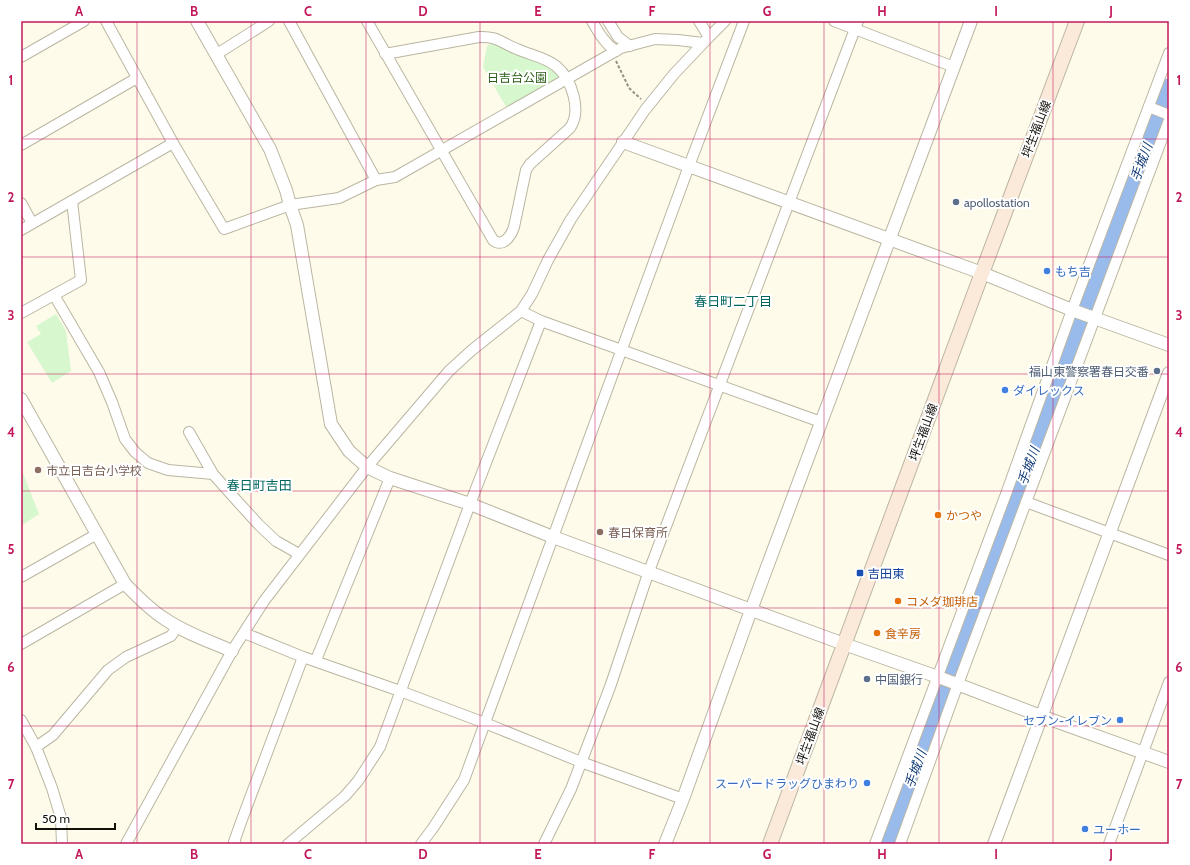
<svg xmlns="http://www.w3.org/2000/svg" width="1190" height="865" viewBox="0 0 1190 865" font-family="Cabin,'Noto Sans JP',sans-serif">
  <rect width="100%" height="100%" fill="#fffbea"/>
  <g fill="#d7f7ce">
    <path d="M496 40 538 58 564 79 508 110 483 67 487 46Z"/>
    <path d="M56 314 66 331 71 371 52 383 27 342 41 334 36 326Z"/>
    <path d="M21 468 39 514 21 526Z"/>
  </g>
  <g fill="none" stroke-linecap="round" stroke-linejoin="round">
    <path stroke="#99bbec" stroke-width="19" d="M887 844 1123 209 1169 88"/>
    <defs>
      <g id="minor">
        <path d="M106 21 173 143 224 229 290 205 339 198 376 180 395 177 621 48 655 39 678 40 703 43"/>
        <path d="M289 21 376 180"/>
        <path d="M367 21 493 240C503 248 511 236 514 227L526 170 530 164 570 128C582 111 572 79 556 66 545 57 530 55 517 49 501 43 498 36 479 37L385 54"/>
        <path d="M592 21C599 33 605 44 616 51"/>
        <path d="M608 21 618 37 630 46"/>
        <path d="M699 21 709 37"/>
        <path d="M725 21 709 37 674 74 645 110 571 219 548 260 532 294 521 311 541 321 821 422"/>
        <path d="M834 21 954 67"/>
        <path d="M217 54 269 21"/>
        <path d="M21 57 84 21"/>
        <path d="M1149 107 1169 115"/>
        <path d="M21 145 137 78"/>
        <path d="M21 203 32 223"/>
        <path d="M21 230 173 143"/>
        <path d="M54 295 99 372 112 402 125 439 135 452 148 463 168 470 213 474"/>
        <path d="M21 313 81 280 72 201"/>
        <path d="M189 432 213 474 238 502 259 525 276 541 299 554"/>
        <path d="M1026 502 1169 555"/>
        <path d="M21 577 97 534"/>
        <path d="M244 633 303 657 400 691 485 723 581 762 683 799"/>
        <path d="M21 644 125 584"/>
        <path d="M316 660 390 478"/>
        <path d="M21 720 36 747 52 788 61 818 62 844"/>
        <path d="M36 747 53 735 108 670 126 657 171 636 177 627"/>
        <path d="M126 844 232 651 264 601 367 467 449 371 472 350 521 311"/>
        <path d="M236 844 234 842 241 822 303 657"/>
        <path d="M288 844 345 796 358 781 380 747 470 504 541 321"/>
        <path d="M421 844 433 828 464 780 689 166 744 21"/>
        <path d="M544 844 571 789 610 687 649 571 858 21"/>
        <path d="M875 844 1006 494 1072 310 1169 53"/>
        <path d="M900 844 958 684 1169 120"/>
        <path d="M1109 844 1169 682"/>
      </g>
      <g id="tertiary">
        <path d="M197 21 270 149 286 190 290 205 297 225 331 424 349 451 367 467 390 478 470 504 553 537 844 644 941 678 1041 716 1169 762"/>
        <path d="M623 142 982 273 1072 310 1169 345"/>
        <path d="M21 399 125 584C138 597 150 610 165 619 185 633 209 641 232 651"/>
        <path d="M665 844 683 799 751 610 971 21"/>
        <path d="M994 844 1169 373"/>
      </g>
      <path id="secondary" d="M770 844 982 273 1077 21"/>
    </defs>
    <use href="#minor" stroke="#bbb6a2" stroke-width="12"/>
    <use href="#tertiary" stroke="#bbb6a2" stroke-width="14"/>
    <use href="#secondary" stroke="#bbb6a2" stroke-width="16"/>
    <path stroke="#959286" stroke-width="2" stroke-dasharray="3 2" stroke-linecap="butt" d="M616 61 629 88 641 99"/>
    <use href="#minor" stroke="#fff" stroke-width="10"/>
    <use href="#tertiary" stroke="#fff" stroke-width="12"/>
    <use href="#secondary" stroke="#fbe9da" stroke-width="14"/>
  </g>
  <path fill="none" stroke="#c2185b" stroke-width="1" stroke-opacity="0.55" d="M137 21V844M251 21V844M366 21V844M480 21V844M595 21V844M710 21V844M824 21V844M939 21V844M1053 21V844M21 139H1169M21 257H1169M21 374H1169M21 491H1169M21 608H1169M21 726H1169"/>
  <g fill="#5c6f8a" stroke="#fff" stroke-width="1.5">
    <circle cx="956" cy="202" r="4"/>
    <circle cx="1157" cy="371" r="4"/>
    <circle cx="867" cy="679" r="4"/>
  </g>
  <g fill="#3f7fe0" stroke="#fff" stroke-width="1.5">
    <circle cx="1047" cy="271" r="4"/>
    <circle cx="1005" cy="390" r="4"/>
    <circle cx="1120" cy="720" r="4"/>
    <circle cx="867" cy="783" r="4"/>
    <circle cx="1085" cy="829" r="4"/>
  </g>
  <g fill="#8d6e63" stroke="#fff" stroke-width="1.5">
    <circle cx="38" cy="470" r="4"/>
    <circle cx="600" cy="532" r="4"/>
  </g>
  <g fill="#e8710a" stroke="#fff" stroke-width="1.5">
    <circle cx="938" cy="515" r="4"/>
    <circle cx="898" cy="601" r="4"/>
    <circle cx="877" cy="633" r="4"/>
  </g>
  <rect fill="#1a4fb4" stroke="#fff" stroke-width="1.5" x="856" y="569" width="8" height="8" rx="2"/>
  <g text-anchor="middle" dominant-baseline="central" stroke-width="4" stroke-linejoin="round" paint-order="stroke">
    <g font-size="12" fill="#2b5c1a" stroke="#fff">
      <text x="517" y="77">日吉台公園</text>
    </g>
    <g font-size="12" fill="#121009" stroke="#fff">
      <text transform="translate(1036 129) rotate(-69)">坪生福山線</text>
      <text transform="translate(923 432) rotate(-70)">坪生福山線</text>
      <text transform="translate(810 736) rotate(-70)">坪生福山線</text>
    </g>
    <g font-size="12" fill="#4e5e75" stroke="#fff" text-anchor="start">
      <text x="964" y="202">apollostation</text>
      <text x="1149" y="371" text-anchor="end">福山東警察署春日交番</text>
      <text x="875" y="679">中国銀行</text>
    </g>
    <g font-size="12" fill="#366cbe" stroke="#fff" text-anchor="start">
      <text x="1055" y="271">もち吉</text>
      <text x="1013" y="390">ダイレックス</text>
      <text x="1112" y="720" text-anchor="end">セブン-イレブン</text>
      <text x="859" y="783" text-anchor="end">スーパードラッグひまわり</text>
      <text x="1093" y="829">ユーホー</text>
    </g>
    <g font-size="12" fill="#785e54" stroke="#fff" text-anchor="start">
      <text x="46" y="470">市立日吉台小学校</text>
      <text x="608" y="532">春日保育所</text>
    </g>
    <g font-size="12" fill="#c56008" stroke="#fff" text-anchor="start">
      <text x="946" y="515">かつや</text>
      <text x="906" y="601">コメダ珈琲店</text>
      <text x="885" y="633">食辛房</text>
    </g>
    <g font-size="12" fill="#164399" stroke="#fff" text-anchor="start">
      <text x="868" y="573">吉田東</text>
    </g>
    <g font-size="13" font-style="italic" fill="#103b75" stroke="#fff">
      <text transform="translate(1141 162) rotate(-70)">手城川</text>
      <text transform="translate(1028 466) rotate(-70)">手城川</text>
      <text transform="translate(915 769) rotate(-70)">手城川</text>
    </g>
    <g font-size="13" fill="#00655e" stroke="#fff">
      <text x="733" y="301">春日町二丁目</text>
      <text x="259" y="485">春日町吉田</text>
    </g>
  </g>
  <rect width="1190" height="865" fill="none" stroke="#ffffff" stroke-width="44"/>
  <path d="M36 823v6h79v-6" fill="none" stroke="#121009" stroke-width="2"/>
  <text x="42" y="823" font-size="12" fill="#121009" stroke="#ffffff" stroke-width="3" paint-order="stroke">50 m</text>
  <rect x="22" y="22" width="1146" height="821" fill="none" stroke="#c2185b" stroke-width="1.5"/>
  <g font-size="13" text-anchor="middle" font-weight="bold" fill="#c2185b">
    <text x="79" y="16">A</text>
    <text x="194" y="16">B</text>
    <text x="308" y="16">C</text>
    <text x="423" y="16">D</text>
    <text x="538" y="16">E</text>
    <text x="652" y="16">F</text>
    <text x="767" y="16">G</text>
    <text x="882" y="16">H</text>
    <text x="996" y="16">I</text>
    <text x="1111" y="16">J</text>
    <text x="11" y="85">1</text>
    <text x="1179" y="85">1</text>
    <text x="11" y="202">2</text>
    <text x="1179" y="202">2</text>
    <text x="11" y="320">3</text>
    <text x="1179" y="320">3</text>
    <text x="11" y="437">4</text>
    <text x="1179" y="437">4</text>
    <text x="11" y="554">5</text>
    <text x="1179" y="554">5</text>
    <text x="11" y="672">6</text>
    <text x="1179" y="672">6</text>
    <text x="11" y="789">7</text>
    <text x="1179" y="789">7</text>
    <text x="79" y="859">A</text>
    <text x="194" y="859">B</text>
    <text x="308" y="859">C</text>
    <text x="423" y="859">D</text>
    <text x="538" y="859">E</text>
    <text x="652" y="859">F</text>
    <text x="767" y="859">G</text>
    <text x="882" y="859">H</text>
    <text x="996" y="859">I</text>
    <text x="1111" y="859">J</text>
  </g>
</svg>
